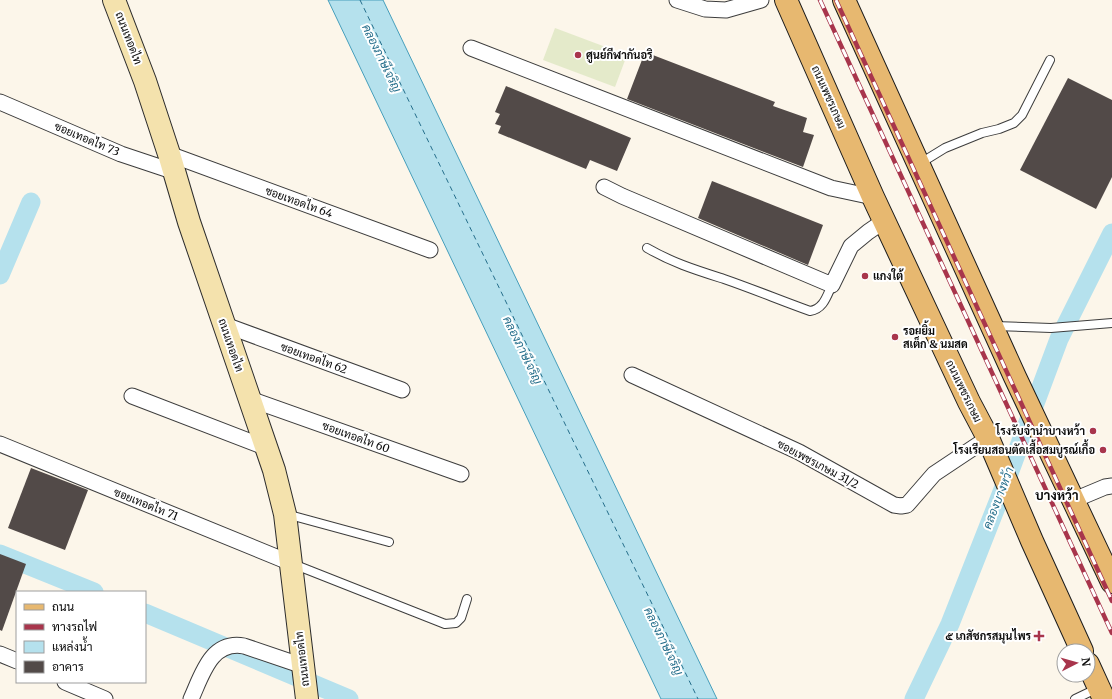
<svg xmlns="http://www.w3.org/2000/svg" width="1112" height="699" viewBox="0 0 1112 699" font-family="Merriweather,Sarabun,serif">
  <rect width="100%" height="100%" fill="#fcf6ea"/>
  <path fill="#e4eaca" d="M555 28 627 55 615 87 543 60Z"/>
  <path fill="#b5e1ed" stroke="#469ebb" d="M328 0H383L717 699H661Z"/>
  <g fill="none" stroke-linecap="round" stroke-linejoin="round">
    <g stroke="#b5e1ed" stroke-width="19">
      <path d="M0 275 31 202"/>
      <path d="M0 554 94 592"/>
      <path d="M145 613 349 699"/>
      <path d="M914 699 950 624 1002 492 1059 339 1112 233"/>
    </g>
    <path stroke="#256e8b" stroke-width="1" stroke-dasharray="5 4" stroke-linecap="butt" d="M360 0 698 699"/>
  </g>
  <g fill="#524a48">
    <path d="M645 52 775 102 773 106 807 118 803 132 814 135 803 167 627 99Z"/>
    <path d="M1068 78 1112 100V177L1096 209 1020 170Z"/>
    <path d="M506 86 631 138 617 171 590 160 586 169 498 133 501 126 495 124 500 114 495 112Z"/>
    <path d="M712 181 823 225 808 265 698 218Z"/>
    <path d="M31 468 88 490 65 550 8 528Z"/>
    <path d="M0 554 26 564 2 631 0 630Z"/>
  </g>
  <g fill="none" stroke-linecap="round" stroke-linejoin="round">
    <defs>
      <g id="service">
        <path d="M919 164 945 148 982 133 999 129 1014 123 1022 115 1050 60"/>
        <path d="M647 248C673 263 696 270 724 279 753 289 782 301 810 311 824 309 827 295 832 285"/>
        <path d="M994 326 1051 328 1112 323"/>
        <path d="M286 514 389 542"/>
        <path d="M293 564 445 624 456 623 461 618 467 599"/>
        <path d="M1075 699 1098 688"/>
      </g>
      <g id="minor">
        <path d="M677 0 705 9 726 10 761 0"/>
        <path d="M471 48 831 188 873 197"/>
        <path d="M0 102 121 154 175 172"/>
        <path d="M169 154 430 250"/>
        <path d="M604 187 622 196 832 285 851 246 868 232 884 221"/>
        <path d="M225 325 402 390"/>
        <path d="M632 375 799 452 894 505 901 506 907 505 934 474 988 438"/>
        <path d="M132 396 267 448"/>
        <path d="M250 399 461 474"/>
        <path d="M0 444 291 563"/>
        <path d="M1074 500 1105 487 1112 486"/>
        <path d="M0 654 17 661"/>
        <path d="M65 682 105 699"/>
        <path d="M191 699C202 675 211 640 244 646L303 666"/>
      </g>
      <path id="secondary" d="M114 0 145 81 169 154 189 222 274 470 285 514 307 699"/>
      <g id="primary">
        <path d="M786 0 873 197 969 402 988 438 1032 541 1082 651"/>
        <path d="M844 0 1015 377 1112 582"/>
        <path d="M1088 664 1104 699"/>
      </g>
    </defs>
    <use href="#service" stroke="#3d3d3d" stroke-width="10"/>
    <use href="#minor" stroke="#3d3d3d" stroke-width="17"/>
    <use href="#secondary" stroke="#2c2c2c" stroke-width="24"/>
    <use href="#primary" stroke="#1b1b1b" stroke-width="24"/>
    <use href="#service" stroke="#fff" stroke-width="8"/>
    <use href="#minor" stroke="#fff" stroke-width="15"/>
    <use href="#secondary" stroke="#f4e2ad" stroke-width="22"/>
    <use href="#primary" stroke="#e7b870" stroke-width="22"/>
    <defs>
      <g id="rail">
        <path d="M820 0 1112 633"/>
        <path d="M836 0 1112 601"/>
      </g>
    </defs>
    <use href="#rail" stroke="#a8354c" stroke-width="4.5"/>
    <use href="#rail" stroke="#fff" stroke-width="3" stroke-dasharray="9" stroke-linecap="butt"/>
  </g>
  <g fill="#a8354c" stroke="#fff" stroke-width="1.5">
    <circle cx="578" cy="55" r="4"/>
    <circle cx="865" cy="276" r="4"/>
    <circle cx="895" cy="337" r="4"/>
    <circle cx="1093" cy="431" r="4"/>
    <circle cx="1103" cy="450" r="4"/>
    <path d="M1037 630h4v4h4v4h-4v4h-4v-4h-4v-4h4z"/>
  </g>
  <g text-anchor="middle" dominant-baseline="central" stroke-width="4" stroke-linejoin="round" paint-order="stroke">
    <g font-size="11" fill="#0a0a0a" stroke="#fff">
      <text transform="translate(129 38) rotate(69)">ถนนเทอดไท</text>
      <text transform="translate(829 97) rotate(66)">ถนนเพชรเกษม</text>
      <text transform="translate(87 139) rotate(23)">ซอยเทอดไท 73</text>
      <text transform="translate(299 202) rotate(20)">ซอยเทอดไท 64</text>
      <text transform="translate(231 345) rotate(71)">ถนนเทอดไท</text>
      <text transform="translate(314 358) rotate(20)">ซอยเทอดไท 62</text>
      <text transform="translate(964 391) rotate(64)">ถนนเพชรเกษม</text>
      <text transform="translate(356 437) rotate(20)">ซอยเทอดไท 60</text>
      <text transform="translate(818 464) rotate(28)">ซอยเพชรเกษม 31/2</text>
      <text transform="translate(146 504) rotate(22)">ซอยเทอดไท 71</text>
      <text transform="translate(302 659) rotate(-97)">ถนนเทอดไท</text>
    </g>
    <g font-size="11" font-weight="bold" fill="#0a0a0a" stroke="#fff" text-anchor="start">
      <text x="586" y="55">ศูนย์กีฬากันอริ</text>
      <text x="873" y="276">แกงใต้</text>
      <text x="903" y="331">รอยยิ้ม<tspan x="903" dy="13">สเต็ก &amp; นมสด</tspan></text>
      <text x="1085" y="431" text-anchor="end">โรงรับจำนำบางหว้า</text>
      <text x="1095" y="450" text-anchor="end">โรงเรียนสอนตัดเสื้อสมบูรณ์เกื้อ</text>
      <text x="1031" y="636" text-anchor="end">๕ เภสัชกรสมุนไพร</text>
    </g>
    <g font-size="12" font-style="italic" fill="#256e8b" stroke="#fff">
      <text transform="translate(382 58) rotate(64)">คลองภาษีเจริญ</text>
      <text transform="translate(523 350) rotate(64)">คลองภาษีเจริญ</text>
      <text transform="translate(998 498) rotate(-69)">คลองบางหว้า</text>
      <text transform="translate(664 641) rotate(64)">คลองภาษีเจริญ</text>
    </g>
    <g font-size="13" font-weight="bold" fill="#0a0a0a" stroke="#fff">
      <text x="1057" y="495">บางหว้า</text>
    </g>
  </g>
  <rect x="16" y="591" width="130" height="92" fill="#ffffff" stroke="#9d9d9d"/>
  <rect x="24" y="604" width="20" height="6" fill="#e7b870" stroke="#9d9d9d"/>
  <text x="52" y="611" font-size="12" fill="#0a0a0a">ถนน</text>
  <rect x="24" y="624" width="20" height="6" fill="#a8354c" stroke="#9d9d9d"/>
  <text x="52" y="631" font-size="12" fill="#0a0a0a">ทางรถไฟ</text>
  <rect x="24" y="641" width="20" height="12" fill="#b5e1ed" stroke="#9d9d9d"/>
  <text x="52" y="651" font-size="12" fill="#0a0a0a">แหล่งน้ำ</text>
  <rect x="24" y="661" width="20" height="12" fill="#524a48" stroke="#9d9d9d"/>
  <text x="52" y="671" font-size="12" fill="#0a0a0a">อาคาร</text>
  <g transform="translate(1076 663) rotate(84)"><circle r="19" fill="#ffffff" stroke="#9d9d9d"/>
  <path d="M0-3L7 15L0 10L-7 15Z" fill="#a8354c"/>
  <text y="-6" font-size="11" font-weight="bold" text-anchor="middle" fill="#0a0a0a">N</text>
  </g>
</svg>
